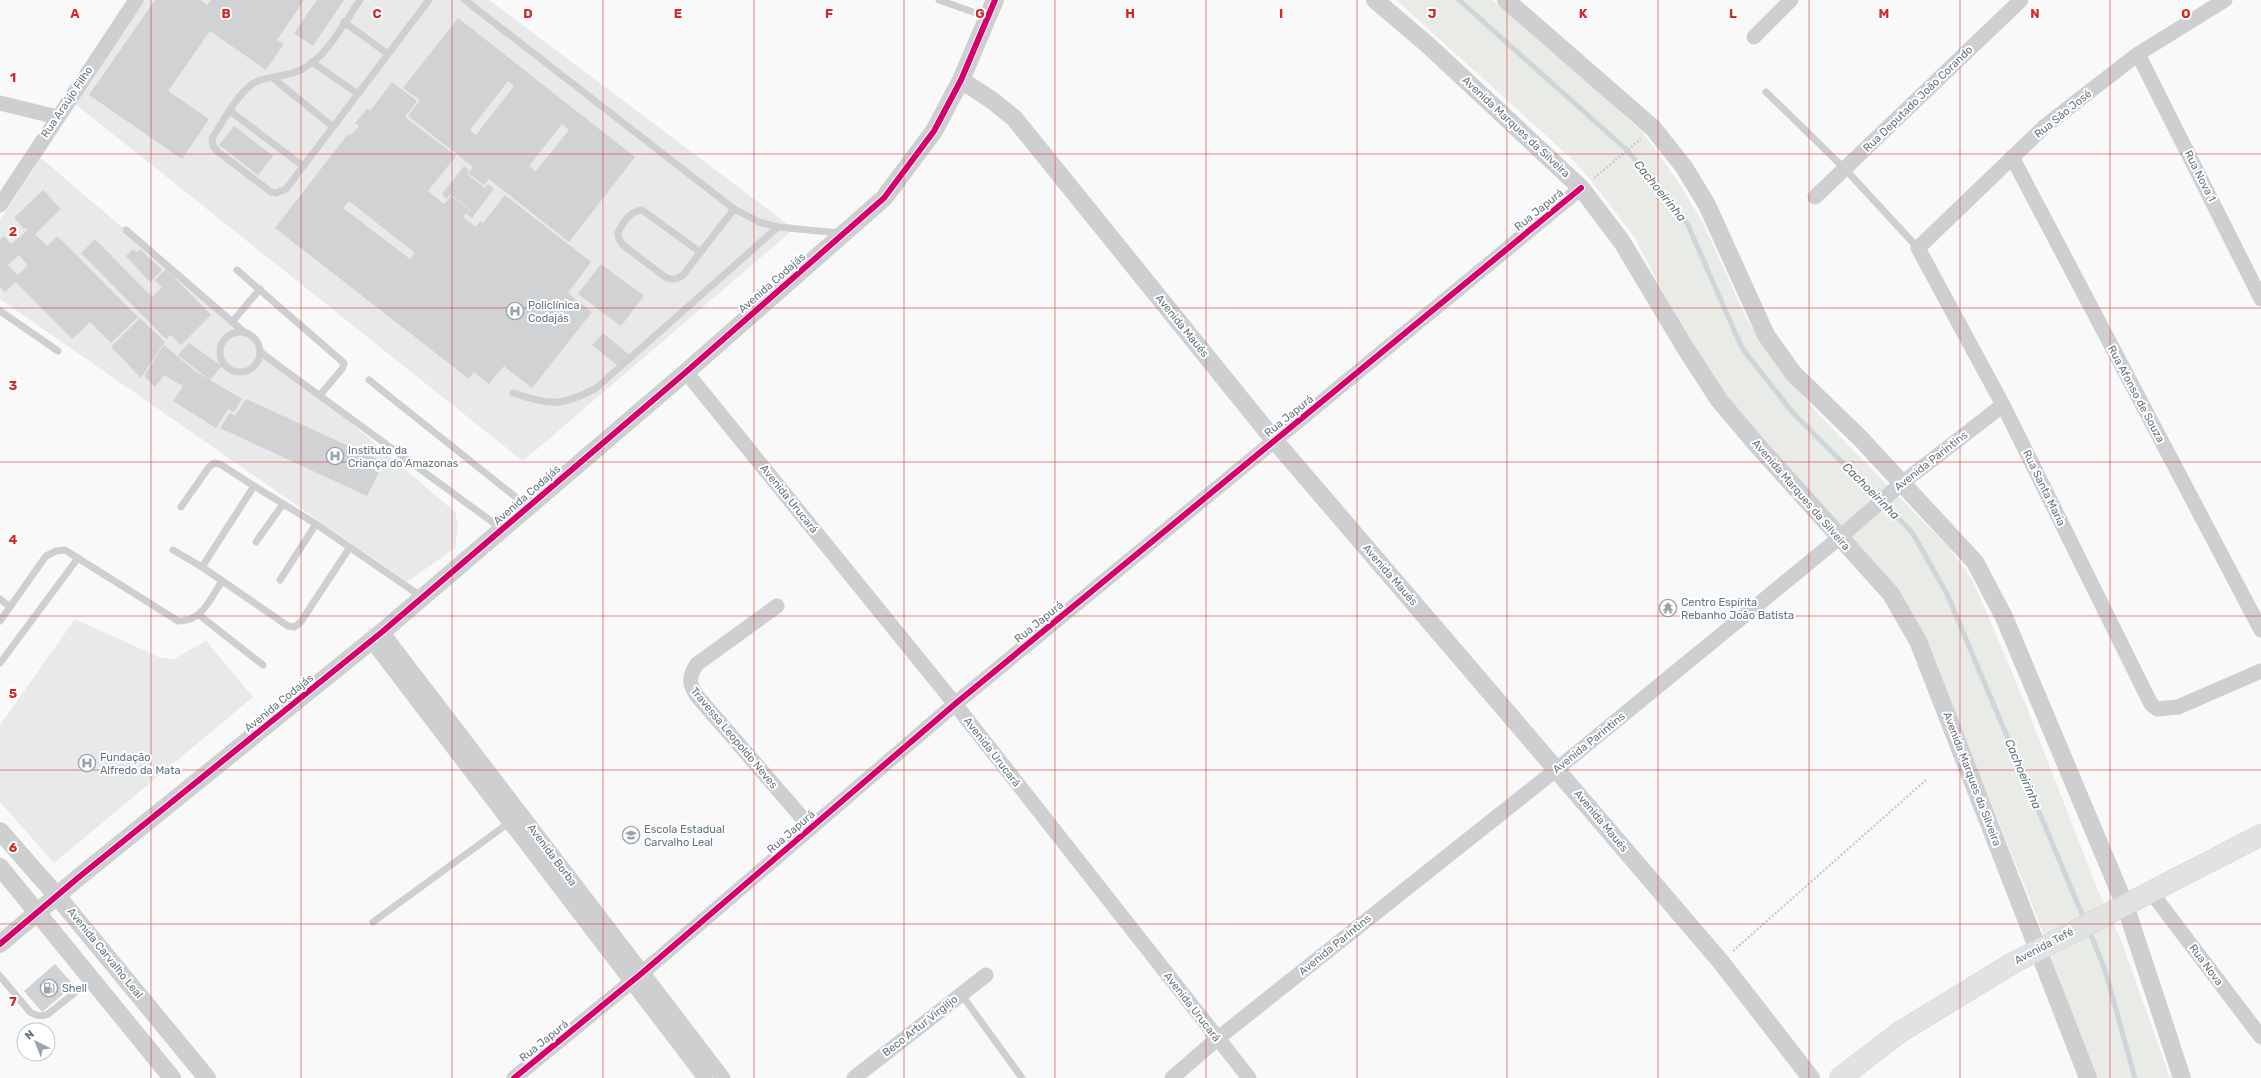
<svg xmlns="http://www.w3.org/2000/svg" width="2261" height="1078" viewBox="0 0 2261 1078" font-family="Rubik,sans-serif">
  <rect width="100%" height="100%" fill="#f9f9f9"/>
  <g fill="#e8e9e9">
    <path d="M138 0H489L794 229 523 461 70 100Z"/>
    <path d="M41 158 455 512 458 524 455 548 407 582 0 299V220Z"/>
    <path d="M75 619 161 658 174 659 206 641 253 697 54 863 0 802V725Z"/>
  </g>
  <path fill="#e8ebe6" d="M1396 0H1492L1574 68 1644 134 1679 183 1702 221 1747 320 1774 362 1819 415 1950 549 1973 581 2025 703 2097 888 2121 940 2170 1078H2095L2038 919 1932 657 1757 439 1687 339 1635 238 1590 179 1570 157Z"/>
  <g fill="none" stroke-linecap="round" stroke-linejoin="round">
    <g stroke="#ced6d9" stroke-width="5">
      <path d="M1459 0 1627 150 1687 223 1742 348 1793 413 1912 532 1947 594 2085 921"/>
      <path d="M2089 930 2105 970 2135 1078"/>
    </g>
  </g>
  <g fill="#d0d2d3" fill-rule="evenodd">
    <path d="M155 0H200L207 5 211 0H304L277 40 284 44 266 70 210 31 168 91 209 119 182 159 89 95Z"/>
    <path d="M317 0H344L313 46 294 33Z"/>
    <path d="M458 18 635 157 569 242 489 179 484 185 468 173 473 167 408 116 420 100 403 88ZM508 81 514 86 476 135 470 130ZM562 124 569 130 536 171 529 166Z"/>
    <path d="M392 82 417 101 405 117 456 156 428 191 444 204 451 196 469 209 463 217 476 227 480 221 483 223 505 195 591 262 568 293 592 312 532 388 504 366 489 384 474 372 469 379 275 228 348 134 350 136 359 126 355 123 367 109 370 111ZM349 201 415 253 410 259 343 208Z"/>
    <path d="M234 126 273 156 258 175 219 145Z"/>
    <path d="M464 166 469 170 467 174 485 188 488 184 494 189 472 218 466 214 470 209 450 194 447 199 442 194Z"/>
    <path d="M43 190 61 209 35 234 47 246 57 236 138 317 111 343 90 322 72 339 16 282 5 292 0 287V240L4 236 11 244 28 230 26 228 24 229 14 218ZM19 255 28 265 18 275 8 265Z"/>
    <path d="M95 239 152 297 162 287 155 280 166 269 211 315 181 345 171 335 166 339 81 253Z"/>
    <path d="M133 249 137 252 140 249 162 270 150 282 126 256Z"/>
    <path d="M601 264 644 296 621 326 578 294Z"/>
    <path d="M140 318 165 342 141 378 111 347Z"/>
    <path d="M603 333 632 357 622 369 592 345Z"/>
    <path d="M189 343 222 366 210 380 178 355Z"/>
    <path d="M164 345 195 371 242 399 234 412 228 409 216 428 173 401 183 386 164 375 155 387 144 376Z"/>
    <path d="M246 399 384 462 367 496 220 428 230 413 235 416Z"/>
    <path d="M55 964 74 985 42 1012 24 991Z"/>
  </g>
  <g fill="none" stroke-linecap="round" stroke-linejoin="round">
    <defs>
      <path id="secondary" d="M1840 1078 1900 1032 2013 963 2261 835"/>
    </defs>
    <use href="#secondary" stroke="#d5d6d7" stroke-width="22"/>
    <g stroke="#cbcccd" stroke-width="2.5" stroke-dasharray="2 2" stroke-linecap="butt">
      <path d="M1594 178 1641 139"/>
      <path d="M1733 951 1926 780"/>
    </g>
    <g stroke="#cecfd0" stroke-width="7">
      <path d="M360 0C346 20 331 48 312 63 293 77 281 74 260 80 240 87 224 121 212 138L213 146 217 151 271 192 276 193 286 189 429 0"/>
      <path d="M465 0 734 209 759 222 778 227 839 233"/>
      <path d="M939 0 987 17"/>
      <path d="M344 22 388 54"/>
      <path d="M312 62 358 94"/>
      <path d="M273 78 333 127"/>
      <path d="M1766 92 1845 169 1918 248"/>
      <path d="M230 111 303 166"/>
      <path d="M126 230 244 332"/>
      <path d="M700 252 642 210C629 212 623 222 618 233L619 239 623 245 665 277C672 280 676 280 683 275L734 209"/>
      <path d="M237 270 344 363 342 369 320 395"/>
      <path d="M0 311 58 351"/>
      <path d="M232 322 260 289"/>
      <circle cx="240" cy="352" r="20"/>
      <path d="M260 352 502 529"/>
      <path d="M369 380 528 507"/>
      <path d="M513 393C551 405 559 407 595 389L778 227"/>
      <path d="M181 507 209 467 214 463 220 464 254 486"/>
      <path d="M256 542 283 504"/>
      <path d="M350 547 300 623 294 627 288 626 202 567 254 486 316 524 422 597"/>
      <path d="M173 550 202 567"/>
      <path d="M280 580 316 524"/>
      <path d="M0 599 10 607"/>
      <path d="M199 615 263 665"/>
      <path d="M0 621 46 556 56 551 65 550 178 621C202 622 210 599 222 581"/>
      <path d="M0 663 78 558"/>
      <path d="M373 922 510 822"/>
      <path d="M0 976 30 1012C37 1016 41 1017 48 1014L92 979"/>
      <path d="M961 994 1022 1078"/>
    </g>
    <g stroke="#cecfd0" stroke-width="15">
      <path d="M2225 0 2138 54 2045 126 1918 248 2003 405 2151 704 2157 709 2178 707 2261 671"/>
      <path d="M1754 37 1791 0"/>
      <path d="M2138 54 2261 299"/>
      <path d="M0 103 57 117"/>
      <path d="M2012 157 2261 630"/>
      <path d="M1815 197 2021 0"/>
      <path d="M0 205 136 0"/>
      <path d="M686 372 955 704 1249 1078"/>
      <path d="M777 606 697 664C688 677 689 684 697 696L811 828"/>
      <path d="M382 632 723 1078"/>
      <path d="M371 640 705 1078"/>
      <path d="M2151 892 2261 1037"/>
      <path d="M514 1078 642 973 955 704 1581 188"/>
      <path d="M854 1078 986 975"/>
      <path d="M1172 1078 1217 1039 1557 769 1839 538 1902 483 2003 405"/>
    </g>
    <g stroke="#cecfd0" stroke-width="18">
      <path d="M1375 0 1429 46 1581 188 1622 242 1684 346 1719 400 1757 445 1891 594 1918 641 2088 1078"/>
      <path d="M1506 0 1653 128 1684 167 1707 205 1766 335 1793 373 1861 439 1975 562 2004 617 2125 905 2182 1078"/>
      <path d="M961 80 993 101 1014 118 1275 441 1721 962 1811 1078"/>
      <path d="M0 831 57 896 207 1078"/>
      <path d="M0 867 172 1078"/>
      <path d="M0 944 79 877 382 632 686 372 884 198 934 131 961 80 995 0"/>
    </g>
    <use href="#secondary" stroke="#e1e2e2" stroke-width="21"/>
    <defs>
      <g id="cycleway">
        <path d="M0 944 79 877 382 632 686 372 884 198 934 131 961 80 995 0"/>
        <path d="M514 1078 642 973 955 704 1581 188"/>
      </g>
    </defs>
    <use href="#cycleway" stroke="#fff" stroke-width="8"/>
    <use href="#cycleway" stroke="#d6006c" stroke-width="6"/>
  </g>
  <path fill="none" stroke="#d62828" stroke-width="1" stroke-opacity="0.55" d="M151 0V1078M301 0V1078M452 0V1078M603 0V1078M754 0V1078M904 0V1078M1055 0V1078M1206 0V1078M1357 0V1078M1507 0V1078M1658 0V1078M1809 0V1078M1960 0V1078M2110 0V1078M0 154H2261M0 308H2261M0 462H2261M0 616H2261M0 770H2261M0 924H2261"/>
  <defs>
    <symbol id="hospital-ring" viewBox="-11 -11 22 22"><circle r="9.5" fill="#fff" stroke="#99a4ac" stroke-width="1.5"/><path d="M-5-5h3v3.5h4V-5h3V5h-3V1.5h-4V5h-3Z" fill="#99a4ac"/></symbol>
    <symbol id="temple-ring" viewBox="-11 -11 22 22"><circle r="9.5" fill="#fff" stroke="#99a4ac" stroke-width="1.5"/><path d="M0-6L5-2H3V0L6.5 2.5H4V6H1.5V3h-3V6H-4V2.5H-6.5L-3 0V-2H-5Z" fill="#99a4ac"/></symbol>
    <symbol id="school-ring" viewBox="-11 -11 22 22"><circle r="9.5" fill="#fff" stroke="#99a4ac" stroke-width="1.5"/><path d="M0-5L7-2L0 1L-7-2ZM-4 1L0 2.5L4 1V4Q0 6-4 4Z" fill="#99a4ac"/></symbol>
    <symbol id="fuel-ring" viewBox="-11 -11 22 22"><circle r="9.5" fill="#fff" stroke="#99a4ac" stroke-width="1.5"/><path d="M-5.5-6h7V0h2V4h1.3V-2.5L3-4.5l.8-.8L6-3V5H2.5V1h-1V6h-7ZM-4.2-4.7v3.2H.2V-4.7Z" fill="#99a4ac"/></symbol>
  </defs>
  <g fill-rule="evenodd">
    <use href="#hospital-ring" x="505" y="301" width="20" height="20"/>
    <use href="#hospital-ring" x="325" y="446" width="20" height="20"/>
    <use href="#temple-ring" x="1658" y="598" width="20" height="20"/>
    <use href="#hospital-ring" x="77" y="753" width="20" height="20"/>
    <use href="#school-ring" x="621" y="825" width="20" height="20"/>
    <use href="#fuel-ring" x="39" y="978" width="20" height="20"/>
  </g>
  <g text-anchor="middle" dominant-baseline="central" stroke-width="4" stroke-linejoin="round" paint-order="stroke">
    <g font-size="11" fill="#657683" stroke="#fff">
      <text transform="translate(1918 99) rotate(-44)">Rua Deputado João Corando</text>
      <text transform="translate(67 102) rotate(-56)">Rua Araújo Filho</text>
      <text transform="translate(2063 114) rotate(-39)">Rua São José</text>
      <text transform="translate(1516 127) rotate(43)">Avenida Marques da Silveira</text>
      <text transform="translate(2200 176) rotate(63)">Rua Nova 1</text>
      <text transform="translate(1539 210) rotate(-39)">Rua Japurá</text>
      <text transform="translate(772 283) rotate(-41)">Avenida Codajás</text>
      <text transform="translate(1182 326) rotate(51)">Avenida Maués</text>
      <text transform="translate(2136 394) rotate(62)">Rua Afonso de Souza</text>
      <text transform="translate(1289 416) rotate(-39)">Rua Japurá</text>
      <text transform="translate(1931 461) rotate(-38)">Avenida Parintins</text>
      <text transform="translate(2044 488) rotate(64)">Rua Santa Maria</text>
      <text transform="translate(527 495) rotate(-41)">Avenida Codajás</text>
      <text transform="translate(1801 495) rotate(49)">Avenida Marques da Silveira</text>
      <text transform="translate(789 499) rotate(51)">Avenida Urucará</text>
      <text transform="translate(1390 575) rotate(49)">Avenida Maués</text>
      <text transform="translate(1039 622) rotate(-39)">Rua Japurá</text>
      <text transform="translate(279 703) rotate(-39)">Avenida Codajás</text>
      <text transform="translate(734 738) rotate(50)">Travessa Leopoldo Neves</text>
      <text transform="translate(1589 743) rotate(-39)">Avenida Parintins</text>
      <text transform="translate(992 752) rotate(52)">Avenida Urucará</text>
      <text transform="translate(1972 779) rotate(69)">Avenida Marques da Silveira</text>
      <text transform="translate(1601 821) rotate(50)">Avenida Maués</text>
      <text transform="translate(791 832) rotate(-41)">Rua Japurá</text>
      <text transform="translate(552 855) rotate(53)">Avenida Borba</text>
      <text transform="translate(1335 945) rotate(-39)">Avenida Parintins</text>
      <text transform="translate(2044 946) rotate(-28)">Avenida Tefé</text>
      <text transform="translate(105 953) rotate(51)">Avenida Carvalho Leal</text>
      <text transform="translate(2206 965) rotate(53)">Rua Nova</text>
      <text transform="translate(1192 1007) rotate(52)">Avenida Urucará</text>
      <text transform="translate(920 1026) rotate(-38)">Beco Artur Virgiljo</text>
      <text transform="translate(544 1041) rotate(-39)">Rua Japurá</text>
    </g>
    <g font-size="11" fill="#657683" stroke="#fff" text-anchor="start">
      <text x="528" y="305">Policlínica<tspan x="528" dy="13">Codajás</tspan></text>
      <text x="348" y="450">Instituto da<tspan x="348" dy="13">Criança do Amazonas</tspan></text>
      <text x="1681" y="602">Centro Espírita<tspan x="1681" dy="13">Rebanho João Batista</tspan></text>
      <text x="100" y="757">Fundação<tspan x="100" dy="13">Alfredo da Mata</tspan></text>
      <text x="644" y="829">Escola Estadual<tspan x="644" dy="13">Carvalho Leal</tspan></text>
      <text x="62" y="988">Shell</text>
    </g>
    <g font-size="12" font-style="italic" fill="#60757c" stroke="#fff">
      <text transform="translate(1660 191) rotate(51)">Cachoeirinha</text>
      <text transform="translate(1871 491) rotate(45)">Cachoeirinha</text>
      <text transform="translate(2023 774) rotate(67)">Cachoeirinha</text>
    </g>
  </g>
  <g font-size="13" text-anchor="middle" font-weight="bold" fill="#d62828" stroke="#fff" stroke-width="4" stroke-linejoin="round" paint-order="stroke">
    <text x="75" y="18">A</text>
    <text x="226" y="18">B</text>
    <text x="377" y="18">C</text>
    <text x="528" y="18">D</text>
    <text x="678" y="18">E</text>
    <text x="829" y="18">F</text>
    <text x="980" y="18">G</text>
    <text x="1130" y="18">H</text>
    <text x="1281" y="18">I</text>
    <text x="1432" y="18">J</text>
    <text x="1583" y="18">K</text>
    <text x="1733" y="18">L</text>
    <text x="1884" y="18">M</text>
    <text x="2035" y="18">N</text>
    <text x="2186" y="18">O</text>
    <text x="13" y="82">1</text>
    <text x="13" y="236">2</text>
    <text x="13" y="390">3</text>
    <text x="13" y="544">4</text>
    <text x="13" y="698">5</text>
    <text x="13" y="852">6</text>
    <text x="13" y="1006">7</text>
  </g>
  <g transform="translate(36 1042) rotate(318)"><circle r="19" fill="#ffffff" stroke="#c1c8cd"/>
  <path d="M0-3L7 15L0 10L-7 15Z" fill="#99a4ac"/>
  <text y="-6" font-size="11" font-weight="bold" text-anchor="middle" fill="#657683">N</text>
  </g>
</svg>
